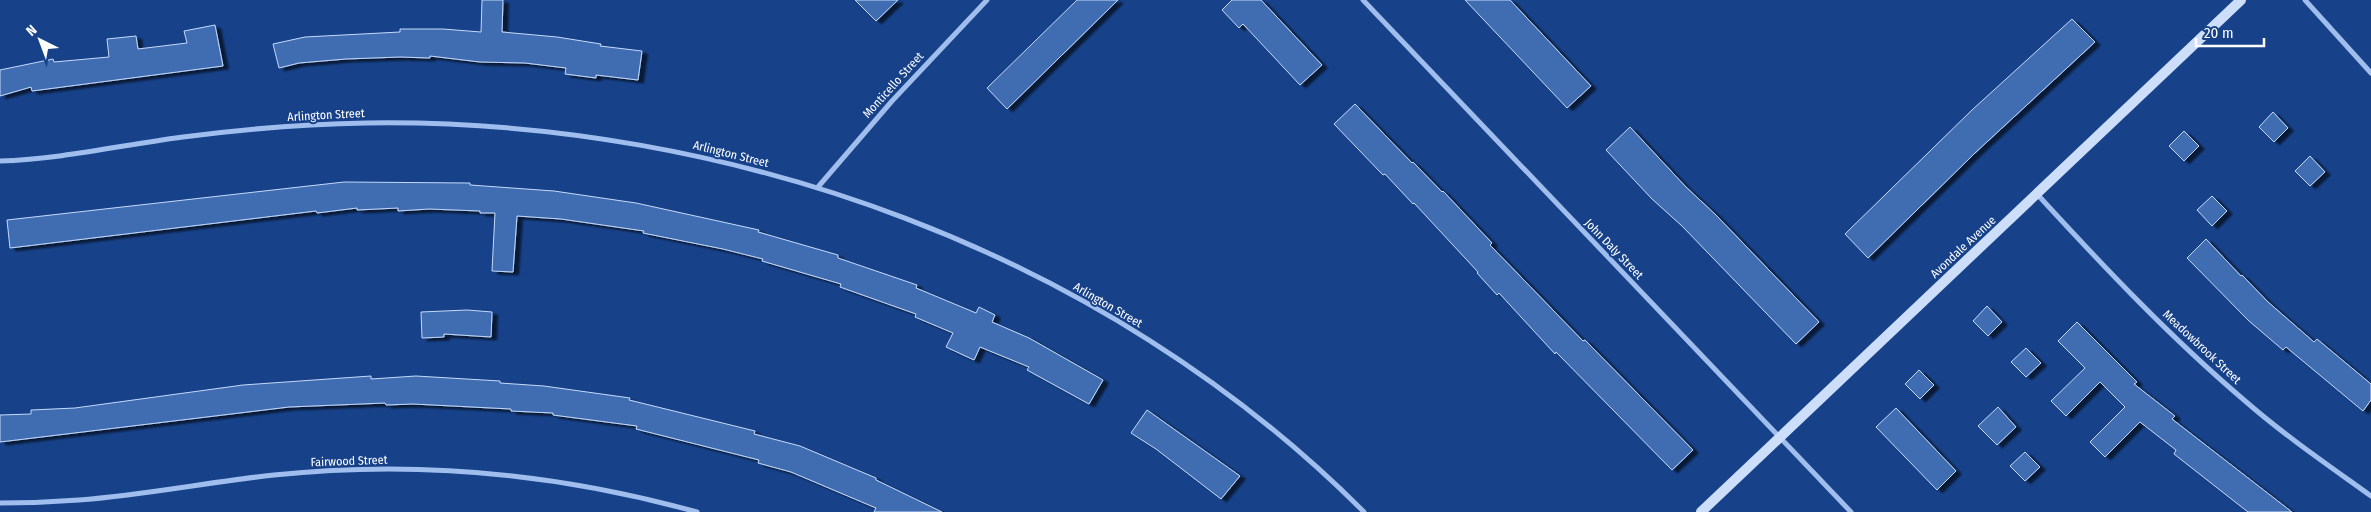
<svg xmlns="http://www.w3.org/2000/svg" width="2371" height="512" viewBox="0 0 2371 512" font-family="'Fira Sans Condensed',sans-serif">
  <defs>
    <filter id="shadow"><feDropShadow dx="5.5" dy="3" stdDeviation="1" flood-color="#0009"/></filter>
  </defs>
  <rect width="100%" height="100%" fill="#17428a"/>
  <g fill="#3f6cb2" stroke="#c5dafa" filter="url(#shadow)">
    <path d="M482 0H503L502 32 557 37 601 44 600 46 642 51 638 80 596 75V78L565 74 566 68 525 63 480 62 430 56V58L400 57 346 59 299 63 279 68 273 44 305 37 400 32V29H443L481 32Z"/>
    <path d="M855 0H898L876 21Z"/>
    <path d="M1077 0H1118L1007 109 987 88Z"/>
    <path d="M1232 0H1261L1322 65 1300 85 1243 24 1239 28 1222 10Z"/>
    <path d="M1465 0H1510L1591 86 1567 108Z"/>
    <path d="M2072 19 2095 42 1975 153 1868 258 1845 234 1972 110Z"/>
    <path d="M215 25 223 66 32 91 31 87 0 96V70L53 59 54 62 109 57 107 39 136 36 138 49 187 43 184 31Z"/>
    <path d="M1355 104 1412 163 1413 162 1442 192 1443 191 1492 243 1490 245 1583 341 1585 340 1693 450 1672 470 1556 352 1555 354 1499 293 1497 295 1477 273 1478 272 1414 203 1413 204 1385 174 1383 175 1334 124Z"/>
    <path d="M2273 112 2288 128 2274 142 2259 127Z"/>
    <path d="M1630 127 1686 187 1716 215 1819 322 1796 344 1682 226 1652 199 1606 150Z"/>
    <path d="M2184 131 2199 146 2184 161 2169 146Z"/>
    <path d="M2310 156 2325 172 2310 186 2295 171Z"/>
    <path d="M344 182 470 183V185L554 191 636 203 759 230 758 232 838 255V258L917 285 916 288 976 313 979 307 995 315 992 322 1029 338 1103 380 1089 404 1027 370 1029 367 980 347 974 360 946 347 953 333 915 317 916 314 840 287 841 284 762 261 763 259 723 249 643 233 644 231 561 219 517 216 513 272 492 271 495 213H480V211L429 209 398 211V208L357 210V208L317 213 316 211 10 248 7 220Z"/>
    <path d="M2212 196 2227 211 2212 226 2197 210Z"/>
    <path d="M2206 239 2241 276 2242 275 2268 302 2314 342 2317 339 2371 384V400L2363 411 2286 347 2283 350 2249 321 2187 258Z"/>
    <path d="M1987 306 2002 322 1988 336 1973 321Z"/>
    <path d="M467 310 492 312 491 337 444 334V337L422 338 421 312Z"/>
    <path d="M2077 322 2137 382 2134 384 2175 416 2172 419 2292 512H2248L2174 454 2176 450 2140 422 2105 457 2090 442 2125 407 2100 382 2066 416 2051 401 2085 368 2058 341Z"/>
    <path d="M2026 348 2041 363 2026 377 2011 362Z"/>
    <path d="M1919 370 1934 385 1920 399 1905 384Z"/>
    <path d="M371 376V379L416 376 500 381V383L544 386 630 398 629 400 755 431 754 434 800 446 876 478V480L942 512H874L876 508 791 472 758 463 759 460 636 429 637 426 553 415V413L511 411V409L413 404 386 405 385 403 289 407 0 442V415L31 414V410L75 408 243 385Z"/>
    <path d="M1998 407 2016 427 1997 445 1978 426Z"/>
    <path d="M1896 408 1956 471 1937 490 1876 427Z"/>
    <path d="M1147 410 1240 476 1221 499 1156 449 1131 433Z"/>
    <path d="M2025 452 2040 467 2025 481 2010 466Z"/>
  </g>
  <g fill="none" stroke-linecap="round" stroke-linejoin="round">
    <g stroke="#9fbeee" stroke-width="5">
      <path d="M1363 0 1851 512"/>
      <path d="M2305 0 2371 73"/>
      <path d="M0 161C62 159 122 145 183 137 244 129 305 124 367 123 731 118 1105 252 1364 512"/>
      <path d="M818 187 892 101 987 0"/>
      <path d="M2037 194C2103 266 2170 337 2244 400 2284 435 2328 465 2371 496"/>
      <path d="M0 503C26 503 53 502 79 500 144 495 209 482 274 475 416 460 560 474 697 512"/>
    </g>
    <path stroke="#cddefa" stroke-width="10" d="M1701 512 2241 0"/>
  </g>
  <g text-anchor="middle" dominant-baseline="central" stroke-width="4" stroke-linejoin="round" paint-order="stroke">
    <g font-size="12" fill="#fff" stroke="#17428a">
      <text transform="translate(893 85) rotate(-48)">Monticello Street</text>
      <text transform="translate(326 115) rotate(-3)">Arlington Street</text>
      <text transform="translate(731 154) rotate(14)">Arlington Street</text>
      <text transform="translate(1963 247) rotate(-43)">Avondale Avenue</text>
      <text transform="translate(1614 249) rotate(46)">John Daly Street</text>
      <text transform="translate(1108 305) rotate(30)">Arlington Street</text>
      <text transform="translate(2202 347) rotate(43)">Meadowbrook Street</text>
      <text transform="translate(349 461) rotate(-2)">Fairwood Street</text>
    </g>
  </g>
  <g transform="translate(40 40) rotate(318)" stroke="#17428a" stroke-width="4" paint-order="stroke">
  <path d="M0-4L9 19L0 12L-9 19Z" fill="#ffffff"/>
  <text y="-8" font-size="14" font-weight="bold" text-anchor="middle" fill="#ffffff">N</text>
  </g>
  <path d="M2196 38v8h68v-8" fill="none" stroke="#ffffff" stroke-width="2.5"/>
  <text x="2204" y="38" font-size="15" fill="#ffffff" stroke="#17428a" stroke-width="4" paint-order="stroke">20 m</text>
</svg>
